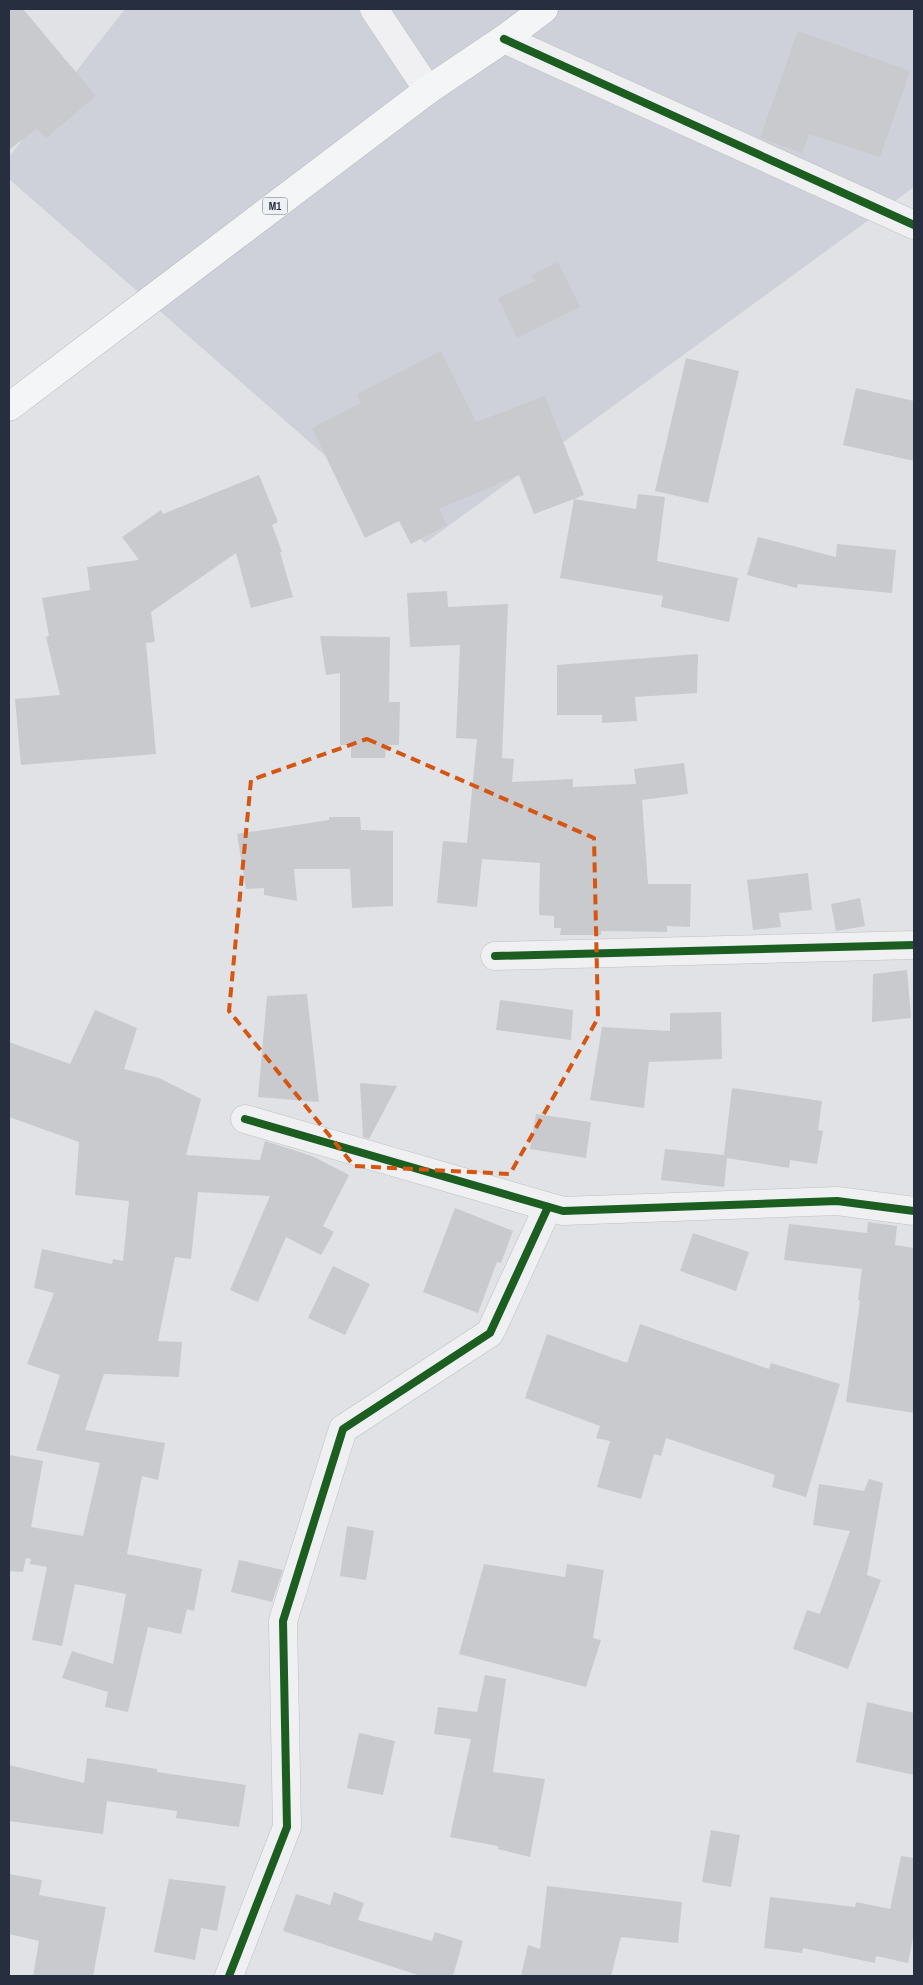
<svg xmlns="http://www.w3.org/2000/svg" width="923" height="1985" viewBox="0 0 923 1985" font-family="'Archivo Narrow',sans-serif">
  <rect width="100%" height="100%" fill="#e0e2e6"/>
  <path fill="#ced1d9" d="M125 9H914V187L425 543 9 179V157Z"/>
  <g fill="#c8cace">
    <path d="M9 9H23L96 96 46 138 37 128 9 150Z"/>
    <path d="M798 31 910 71 880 157 809 134 802 153 760 138Z"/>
    <path d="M558 262 580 307 517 338 498 298 535 281 532 275Z"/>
    <path d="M441 351 476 422 545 396 584 495 574 499 636 509 638 494 665 497 657 561 738 578 729 622 661 607 663 596 560 578 574 499 534 514 519 475 439 509 447 525 411 544 399 521 365 538 312 428 361 403 357 394Z"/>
    <path d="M686 358 739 371 708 503 655 491Z"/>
    <path d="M856 388 914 401V461L843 445Z"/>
    <path d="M259 475 278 522 272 525 282 552H280L293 597 251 608 236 553 151 612 155 642 146 643 156 754 21 765 15 699 60 695 46 637 49 636 42 598 90 590 87 567 139 560 122 537 161 510 163 514Z"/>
    <path d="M758 537 836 557 837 544 896 550 892 593 798 584 797 588 747 575Z"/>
    <path d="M447 591 448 607 508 604 502 758 514 759 512 782 573 779V787L636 784 634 769 684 763 688 794 642 800 648 884H691L690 927 667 926V932L601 931V935H560L561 928H554V916L539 915 540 863 482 859 477 907 437 903 443 841 467 843 477 739 456 738 460 645 410 647 407 593Z"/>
    <path d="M320 636 390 637 389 702H400L399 745H386L385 758H351V745H340V673L326 675Z"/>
    <path d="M698 654 697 693 635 697 637 721 602 723V715H557V665Z"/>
    <path d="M329 817H360L361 830 393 831V906L352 908 350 869H294L297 901 264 895V888L246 889 237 834 329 820Z"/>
    <path d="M808 873 812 910 779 913 781 927 753 930 747 880Z"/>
    <path d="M860 898 865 926 836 931 831 904Z"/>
    <path d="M907 970 911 1018 872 1022 873 974Z"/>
    <path d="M307 994 319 1102 258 1097 267 996Z"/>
    <path d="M500 1000 573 1010 571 1040 496 1030Z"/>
    <path d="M95 1010 137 1028 124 1069 159 1078 201 1099 186 1155 260 1160 265 1141 312 1156 349 1175 323 1226 334 1232 321 1255 286 1237 258 1302 230 1290 270 1196 198 1192 191 1259 175 1257 158 1341 182 1342 179 1377 104 1374 85 1430 165 1443 158 1480 142 1476 127 1554 202 1569 194 1611 187 1609 181 1634 148 1627 128 1712 105 1707 108 1692 62 1678 72 1651 113 1664 126 1594 75 1584 62 1646 32 1640 47 1567 30 1564 31 1559 26 1558 23 1572 9 1571V1455L43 1461 31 1527 83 1536 100 1463 36 1450 60 1375 27 1364 54 1293 34 1288 42 1249 112 1264 113 1259 123 1261 129 1201 75 1195 79 1142 9 1117V1042L70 1064Z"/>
    <path d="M721 1012 722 1059 649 1062 644 1108 590 1100 602 1027 670 1031V1013Z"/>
    <path d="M360 1083 397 1086 369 1139 363 1137Z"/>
    <path d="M732 1088 822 1101 818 1130 823 1131 817 1164 790 1160 789 1168 727 1158 724 1187 661 1180 665 1149 724 1155Z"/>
    <path d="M536 1114 591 1122 586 1158 530 1149Z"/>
    <path d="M455 1208 513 1231 501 1263 497 1262 478 1313 423 1292Z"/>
    <path d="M868 1222 897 1226 895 1245 914 1248V1413L846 1402 860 1301 858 1300 862 1269 784 1260 789 1224 867 1233Z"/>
    <path d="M693 1233 749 1252 736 1291 680 1271Z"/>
    <path d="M333 1266 370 1284 345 1335 308 1318Z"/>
    <path d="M640 1324 769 1369 771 1363 840 1384 806 1497 772 1487 775 1475 666 1438 661 1456 654 1454 641 1499 597 1487 610 1441 596 1438 600 1426 525 1398 547 1334 627 1363Z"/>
    <path d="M869 1479 883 1483 867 1575 881 1580 848 1669 793 1649 807 1610 820 1614 850 1531 813 1525 819 1484 864 1491Z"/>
    <path d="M347 1526 374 1531 366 1580 340 1576Z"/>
    <path d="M239 1560 283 1570 272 1602 231 1592Z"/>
    <path d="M484 1564 565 1577 567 1564 604 1570 593 1638 601 1640 586 1687 459 1654Z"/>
    <path d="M485 1675 506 1679 493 1772 545 1779 530 1857 498 1849V1846L450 1837 471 1739 434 1734 438 1707 477 1712Z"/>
    <path d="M867 1702 914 1713V1775L856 1762Z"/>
    <path d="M359 1733 395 1741 383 1795 347 1788Z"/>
    <path d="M87 1758 157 1769V1772L246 1785 239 1827 176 1818 177 1811 107 1801 103 1834 9 1821V1765L84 1783Z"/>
    <path d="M711 1830 740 1835 731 1887 702 1882Z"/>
    <path d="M901 1856 914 1858V1933L908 1963 876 1956 875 1963 803 1948 802 1953 764 1948 770 1897 855 1907 856 1902 890 1909Z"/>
    <path d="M9 1874 42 1880 39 1895 106 1907 93 1976H33L39 1941 9 1934Z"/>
    <path d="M169 1879 226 1886 217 1931 201 1928 195 1960 154 1952Z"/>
    <path d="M547 1886 682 1902 678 1943 621 1937 611 1976H521L528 1945 540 1949Z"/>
    <path d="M334 1892 364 1903 358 1920 432 1941 435 1932 463 1941 453 1976H421L283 1931 296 1894 330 1905Z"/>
  </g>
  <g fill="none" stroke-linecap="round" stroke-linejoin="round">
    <defs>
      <g id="minor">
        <path d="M374 9 428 90"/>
        <path d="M504 39 914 225"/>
        <path d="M495 956 914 945"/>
        <path d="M245 1119 563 1211 837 1201 914 1211"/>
        <path d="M229 1976 287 1827 283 1621 343 1429 490 1333 548 1207"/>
      </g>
      <path id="highway" d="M9 407 428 90 504 39 544 9"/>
    </defs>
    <use href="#minor" stroke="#bec0c4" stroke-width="29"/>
    <use href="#highway" stroke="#b2b5ba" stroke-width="29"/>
    <use href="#minor" stroke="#f0f0f2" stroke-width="28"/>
    <use href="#highway" stroke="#f4f5f6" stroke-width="28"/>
    <defs>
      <g id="cycleway">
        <path d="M504 39 914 225"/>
        <path d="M495 956 914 945"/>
        <path d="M245 1119 563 1211 837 1201 914 1211"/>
        <path d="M229 1976 287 1827 283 1621 343 1429 490 1333 548 1207"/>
      </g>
    </defs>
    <use href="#cycleway" stroke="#edf0f5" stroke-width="11"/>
    <use href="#cycleway" stroke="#1b5e20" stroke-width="8"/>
  </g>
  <path fill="none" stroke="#d55511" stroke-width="4" stroke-dasharray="10 6" stroke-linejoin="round" d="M367 739 594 838 598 1018 510 1174 354 1166 229 1011 251 780Z"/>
  <g text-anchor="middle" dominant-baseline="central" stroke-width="4.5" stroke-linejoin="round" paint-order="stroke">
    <rect fill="#edf0f5" stroke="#626876" stroke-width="1" x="262.5" y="197.5" width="25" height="17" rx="4"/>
    <g font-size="11" font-weight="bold" fill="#272e3f">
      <text x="275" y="206">M1</text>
    </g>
  </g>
  <rect width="923" height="1985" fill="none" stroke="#272e3f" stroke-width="20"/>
</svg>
